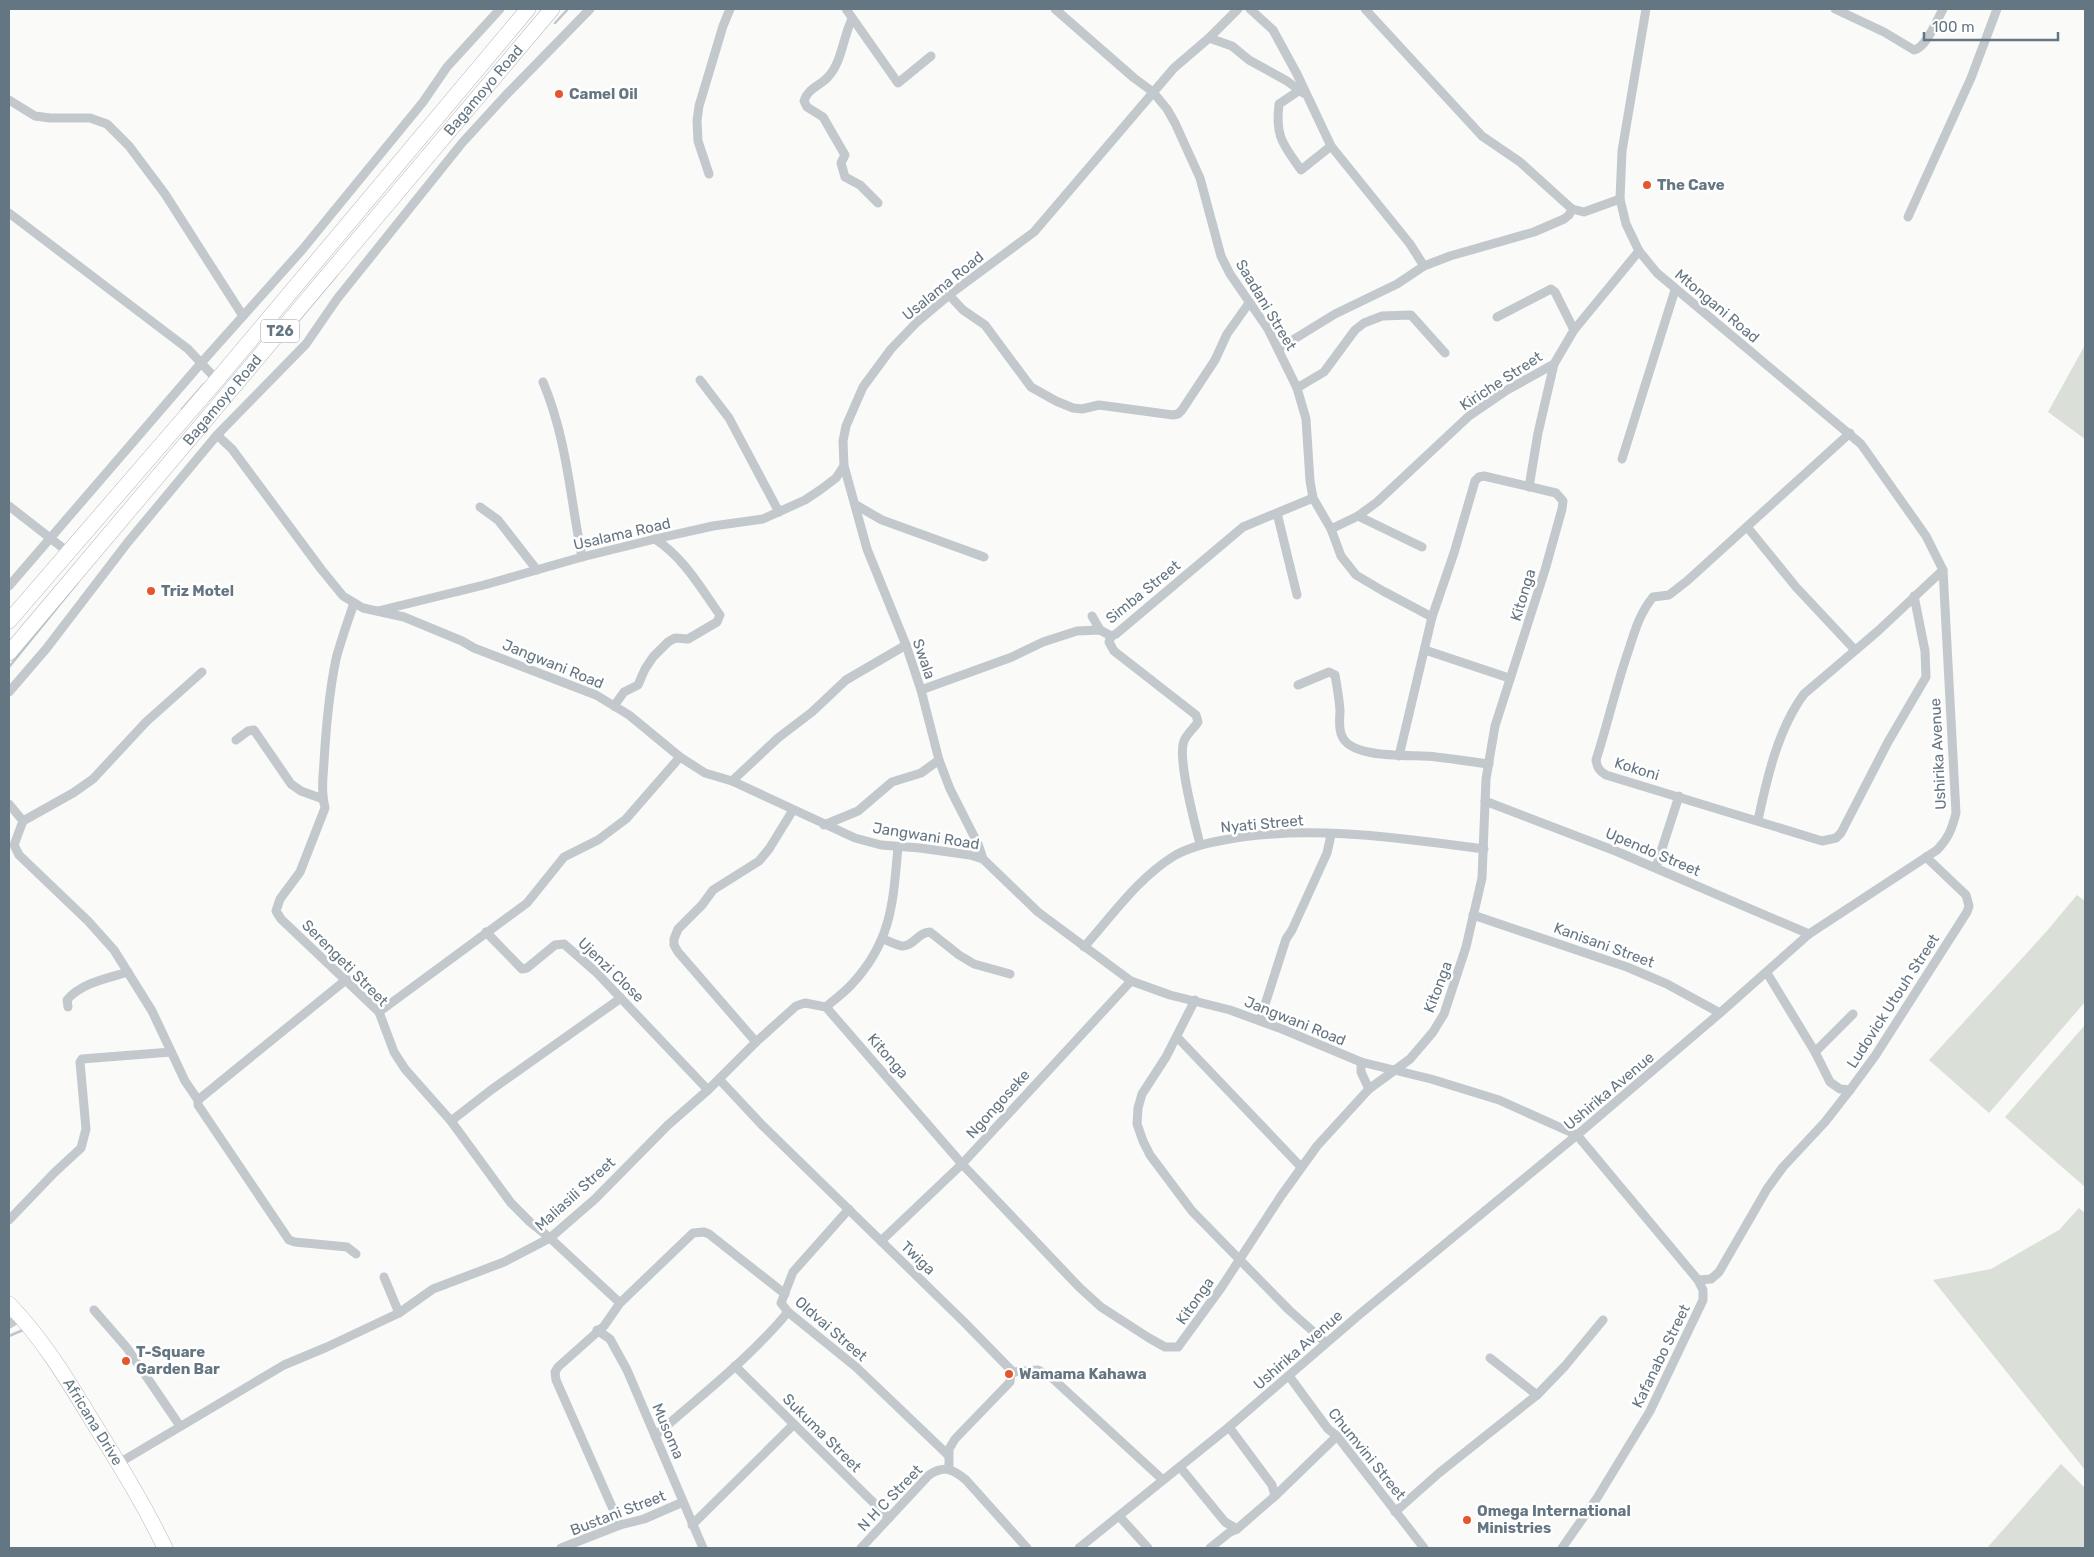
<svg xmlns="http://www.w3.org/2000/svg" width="2094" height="1557" viewBox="0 0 2094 1557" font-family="Rubik,sans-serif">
  <rect width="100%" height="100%" fill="#fafaf8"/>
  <g fill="#dadfd7">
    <path d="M2085 345V439L2048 412Z"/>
    <path d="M2077 895 2085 901V1002L1989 1113 1929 1060 2046 932Z"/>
    <path d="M2085 1025V1187L2005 1117Z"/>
    <path d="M2079 1208 2085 1213V1470L1933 1280 1991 1269 2059 1230Z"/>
    <path d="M2061 1464 2085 1488V1548H1987Z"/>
  </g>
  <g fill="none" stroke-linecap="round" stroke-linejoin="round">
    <g stroke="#bbc7cb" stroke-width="2.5">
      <path d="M555 23 568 9"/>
      <path d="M288 333 336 276"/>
      <path d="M182 409 204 384"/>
      <path d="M9 667 78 582"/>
      <path d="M9 1336 23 1330"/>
    </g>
    <defs>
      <g id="primary">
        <path id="s1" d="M9 1304C43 1339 68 1381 93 1422 119 1464 144 1504 165 1548"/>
      </g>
      <g id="trunk">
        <path d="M9 621 217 380 528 9"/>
        <path id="s2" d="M9 653 552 9"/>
      </g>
    </defs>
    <use href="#primary" stroke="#b5babe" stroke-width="16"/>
    <use href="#trunk" stroke="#b4b9bd" stroke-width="16"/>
    <g stroke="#c3c8cc" stroke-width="9">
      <path d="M846 9 898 83 931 56"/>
      <path d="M1055 9 1134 78 1153 92 1167 109 1175 123 1200 178 1221 256 1230 274 1268 329 1297 388 1306 419 1310 481 1313 498 1331 529 1341 556 1356 575 1383 591 1432 617"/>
      <path d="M1250 9 1273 30 1297 74 1331 146 1410 244 1424 266"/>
      <path d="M1835 9 1884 32 1914 50C1926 48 1937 20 1943 9"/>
      <path d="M852 19C843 37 842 62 828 77 820 86 808 88 804 101L807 107 823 117 845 155 841 163 845 177 860 185 878 203"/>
      <path d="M1209 38 1232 46 1249 60 1287 81 1303 93"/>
      <path d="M1300 90 1279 104C1275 137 1283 144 1301 170L1331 146"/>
      <path d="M9 100 35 116 50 118H90L107 124 129 146 165 194 243 316"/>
      <path d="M709 174 698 141 697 121 699 106 723 26 730 9"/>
      <path d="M1572 209 1584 212 1620 199"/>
      <path d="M9 213 188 349 217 380"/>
      <path d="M1908 217 1971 78 1997 9"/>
      <path d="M949 295 963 310 985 325 1031 387 1056 401 1073 408 1082 409 1099 405 1173 415 1178 414 1182 410 1215 360 1227 334 1249 303"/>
      <path d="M1497 317 1551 289 1555 292 1574 330"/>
      <path d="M1278 349 1335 314 1397 284 1424 266 1450 256 1534 232 1564 219 1569 215 1572 209 1520 162 1482 136 1365 9"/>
      <path d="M700 380 729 418 779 512"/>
      <path d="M543 382C567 439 570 497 582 557"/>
      <path d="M1297 388 1324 372 1355 330 1364 323 1382 316 1411 315 1445 353"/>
      <path d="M1850 433 1687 581 1669 595 1653 597C1640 613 1635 630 1629 649 1616 686 1608 723 1596 760 1597 767 1599 771 1606 775L1822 841 1836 838 1841 833 1888 742 1926 677 1925 651 1914 596"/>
      <path d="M217 435 232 449 321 569 343 596 363 608 404 617 462 641 474 648 596 695 629 715 680 757 705 773 732 781 855 838 881 845 920 848 970 855 983 859 1038 912 1131 981 1170 995 1230 1010 1282 1029 1361 1062 1431 1079 1499 1100 1577 1135 1698 1280 1703 1290V1300L1650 1411 1597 1498 1562 1548"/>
      <path d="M1622 459 1675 290"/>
      <path d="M844 466 867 549 906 645 921 690 939 760 950 789 978 844 983 859"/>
      <path d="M1529 487 1538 433 1554 364"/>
      <path d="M856 505 882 520 984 557"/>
      <path d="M9 506 68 552"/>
      <path d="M480 507 498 520 537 570"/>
      <path d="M1277 513 1297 595"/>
      <path d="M1358 516 1422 547"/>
      <path d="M1748 528 1796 587 1855 650"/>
      <path d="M1331 529 1358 516 1377 502 1469 416 1507 390 1554 364 1574 330 1639 251"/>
      <path d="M9 586 202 362 302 250 423 102 447 67 500 9"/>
      <path d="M354 603C348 621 341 640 336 659 329 693 326 727 324 762 323 778 321 793 325 808L300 872 280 899 276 911 281 919 379 1012 394 1052 405 1069 451 1121 511 1203 530 1222 550 1238 620 1303"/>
      <path d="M378 611 484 585 582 557 655 539 713 526 763 519 805 500 820 490 836 478 844 466 843 441 846 426 863 387 891 349 917 322 949 295 1034 232 1174 68 1209 38 1238 9"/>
      <path d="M1092 616 1100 630"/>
      <path d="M1111 636 1109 642 1114 651 1196 715 1198 722C1194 728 1186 735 1184 741 1177 758 1195 824 1200 844"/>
      <path d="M1425 650 1509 678"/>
      <path d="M1298 685 1329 672 1335 675C1337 686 1339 698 1340 710 1340 718 1338 728 1342 736 1351 760 1415 754 1436 757 1454 759 1472 762 1489 764"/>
      <path d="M921 690 1012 657 1043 642 1077 631 1100 630 1111 636 1116 634 1243 527 1313 498"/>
      <path d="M9 692 46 649 128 542 217 435 306 344 337 299 462 143 506 95 590 9"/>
      <path d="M614 706 624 692 638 685 645 669 653 657 668 642 675 638 688 639 717 622 720 615C700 587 684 558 655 539"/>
      <path d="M236 740 248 731 254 730 291 784 301 791 323 799"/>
      <path d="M732 781 778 738 812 712 846 680 906 645"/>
      <path d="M1485 801 1618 852 1809 934"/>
      <path d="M9 804 23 821 14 845 19 855 88 921 114 950 152 1011 185 1081 198 1100V1105L289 1240 295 1242 347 1247 356 1254"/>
      <path d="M1758 820C1767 778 1778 729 1804 694L1878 631 1943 570"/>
      <path d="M23 821 73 793 93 779 146 722 202 672"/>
      <path d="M824 825 858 811 892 782 921 773 939 760"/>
      <path d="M1656 867 1679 796"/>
      <path d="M1473 915 1627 967 1667 984 1720 1013"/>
      <path d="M486 932 522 969 527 968 555 945 564 944 596 972 708 1090"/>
      <path d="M883 939C889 941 896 945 902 946 913 947 918 932 930 932L959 955 974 964 1010 974"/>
      <path d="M1084 947C1112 916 1138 878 1174 856 1189 847 1207 843 1224 840 1309 824 1399 838 1484 849"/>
      <path d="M1767 973 1815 1052 1830 1082 1840 1089 1850 1090 1875 1056 1967 912 1969 906 1966 895 1926 857"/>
      <path d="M1195 1000 1166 1057 1142 1094 1138 1108 1137 1124 1143 1141 1150 1155 1192 1211 1289 1310 1326 1343"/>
      <path d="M68 1007 67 1000C81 983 108 978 128 972"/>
      <path d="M826 1007 962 1164 1079 1287 1101 1307 1149 1338 1165 1347H1178L1221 1288 1281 1196 1317 1146 1369 1089 1410 1059 1433 1032 1444 1014 1466 947 1482 878 1486 779 1495 726 1545 570 1562 509 1563 501 1556 493 1484 476 1479 477 1475 481 1454 553 1432 617 1399 756"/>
      <path d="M379 1012 527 903 564 857 598 840 626 819 680 757"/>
      <path d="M1260 1020 1286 939 1292 930 1327 853 1331 835"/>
      <path d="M1177 1037 1301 1167"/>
      <path d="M756 1042 678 952 674 945V939L678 929 702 905 713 890 759 861 769 849 793 810"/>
      <path d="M1815 1052 1853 1014"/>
      <path d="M1361 1062V1072L1369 1089"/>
      <path d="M719 1079 761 1124 964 1322 1011 1370 1010 1382 955 1439 949 1449V1469"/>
      <path d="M198 1100 347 979"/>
      <path d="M451 1121 491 1090 621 998"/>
      <path d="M849 1209 793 1272 781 1303 788 1312 856 1367 948 1455"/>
      <path d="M9 1220 54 1173 81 1148 86 1129 80 1062 82 1059 171 1052"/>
      <path d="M881 1241 962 1164 1131 981"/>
      <path d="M384 1277 399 1313"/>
      <path d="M1698 1280 1711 1279 1719 1272 1767 1189 1783 1167 1825 1122 1850 1090"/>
      <path d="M94 1310 127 1348 180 1426"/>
      <path d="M9 1324 21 1317"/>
      <path d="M597 1330 610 1339 627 1370 703 1548"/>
      <path d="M1490 1358 1537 1395"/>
      <path d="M735 1366 889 1518"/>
      <path d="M1012 1374 1013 1372 1038 1370 1051 1377 1163 1480"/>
      <path d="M1289 1376 1328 1429 1337 1436 1424 1548"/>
      <path d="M1229 1427 1272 1485 1275 1496"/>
      <path d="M655 1436C700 1396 749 1359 788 1312"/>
      <path d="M119 1463 284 1365 327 1347 399 1313 433 1289 504 1262 550 1238 595 1199 668 1125 708 1090 756 1042 796 1006 805 1003 826 1007C835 999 845 992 852 984 892 941 893 902 898 847"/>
      <path d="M1180 1467 1225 1522 1237 1529"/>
      <path d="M1395 1512 1439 1473 1537 1395 1565 1366 1603 1320"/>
      <path d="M1119 1516 1148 1548"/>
      <path d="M620 1525 556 1380 555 1372 558 1367 604 1326 620 1303 693 1233 704 1232 709 1234 785 1294"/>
      <path d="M692 1525 793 1425"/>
      <path d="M561 1548 620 1525 644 1519 683 1502"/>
      <path d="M861 1548 929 1475C944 1465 953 1469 966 1480L1027 1548"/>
      <path d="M1079 1548 1229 1427 1360 1314 1577 1135 1720 1013 1809 934 1937 850C1948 839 1952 829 1956 813L1943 570 1926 536 1861 444 1657 273 1639 251 1626 224 1620 199 1622 151 1646 9"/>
      <path d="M1210 1548 1230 1532 1237 1529 1275 1496 1337 1436"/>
    </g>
    <use href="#primary" stroke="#fff" stroke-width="15"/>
    <use href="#trunk" stroke="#fff" stroke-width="15"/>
  </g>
  <g fill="#e4572e" stroke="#fff" stroke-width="2">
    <circle cx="559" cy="94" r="5"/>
    <circle cx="1647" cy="185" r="5"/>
    <circle cx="151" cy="591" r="5"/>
    <circle cx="126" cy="1361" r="5"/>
    <circle cx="1009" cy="1374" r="5"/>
    <circle cx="1467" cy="1520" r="5"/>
  </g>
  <g text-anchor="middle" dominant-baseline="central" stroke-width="5" stroke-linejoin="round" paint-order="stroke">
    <rect fill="#fff" stroke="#939fa8" stroke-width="1" x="261" y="319.5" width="38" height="23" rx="4"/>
    <g font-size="14" font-weight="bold" fill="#657683">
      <text x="280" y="331">T26</text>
    </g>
    <g font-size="15" fill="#657683" stroke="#fff">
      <text stroke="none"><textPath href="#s2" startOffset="736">Bagamoyo Road</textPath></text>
      <text transform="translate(943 286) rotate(-39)">Usalama Road</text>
      <text transform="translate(1266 305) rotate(59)">Saadani Street</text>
      <text transform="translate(1717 306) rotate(40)">Mtongani Road</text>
      <text transform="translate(1501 381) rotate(-33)">Kiriche Street</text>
      <text stroke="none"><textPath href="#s2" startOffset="331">Bagamoyo Road</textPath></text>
      <text transform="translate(622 534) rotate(-13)">Usalama Road</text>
      <text transform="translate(1143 592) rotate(-39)">Simba Street</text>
      <text transform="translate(1523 595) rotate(-73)">Kitonga</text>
      <text transform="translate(924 659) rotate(71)">Swala</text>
      <text transform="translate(553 664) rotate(22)">Jangwani Road</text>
      <text transform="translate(1938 754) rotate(-93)">Ushirika Avenue</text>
      <text transform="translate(1637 769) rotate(17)">Kokoni</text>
      <text transform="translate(1262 824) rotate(-5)">Nyati Street</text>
      <text transform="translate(926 836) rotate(9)">Jangwani Road</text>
      <text transform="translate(1653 852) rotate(23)">Upendo Street</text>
      <text transform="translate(1604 945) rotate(20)">Kanisani Street</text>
      <text transform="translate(345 963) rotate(45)">Serengeti Street</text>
      <text transform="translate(611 970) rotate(44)">Ujenzi Close</text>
      <text transform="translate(1438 987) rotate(-69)">Kitonga</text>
      <text transform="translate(1893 1001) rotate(-57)">Ludovick Utouh Street</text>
      <text transform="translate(1295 1021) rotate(22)">Jangwani Road</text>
      <text transform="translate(888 1056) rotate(49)">Kitonga</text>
      <text transform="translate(1609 1091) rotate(-40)">Ushirika Avenue</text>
      <text transform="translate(998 1104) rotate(-48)">Ngongoseke</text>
      <text transform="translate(575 1194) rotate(-42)">Maliasili Street</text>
      <text transform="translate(918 1258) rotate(44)">Twiga</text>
      <text transform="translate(1195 1301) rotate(-55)">Kitonga</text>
      <text transform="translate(831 1329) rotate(41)">Oldvai Street</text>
      <text transform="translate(1298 1350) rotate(-41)">Ushirika Avenue</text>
      <text transform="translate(1661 1356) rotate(-64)">Kafanabo Street</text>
      <text stroke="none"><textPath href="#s1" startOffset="145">Africana Drive</textPath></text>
      <text transform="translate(668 1431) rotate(67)">Musoma</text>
      <text transform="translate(822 1433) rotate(45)">Sukuma Street</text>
      <text transform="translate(1367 1454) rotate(51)">Chumvini Street</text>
      <text transform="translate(890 1498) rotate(-46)">N H C Street</text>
      <text transform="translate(618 1513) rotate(-21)">Bustani Street</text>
    </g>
    <g font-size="15" font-weight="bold" fill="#657683" stroke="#fff" text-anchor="start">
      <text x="569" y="94">Camel Oil</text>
      <text x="1657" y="185">The Cave</text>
      <text x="161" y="591">Triz Motel</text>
      <text x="136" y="1352">T-Square<tspan x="136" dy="17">Garden Bar</tspan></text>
      <text x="1019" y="1374">Wamama Kahawa</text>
      <text x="1477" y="1511">Omega International<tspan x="1477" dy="17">Ministries</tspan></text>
    </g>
  </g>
  <rect width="2094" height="1557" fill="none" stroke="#657683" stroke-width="20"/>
  <path d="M1924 32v8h134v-8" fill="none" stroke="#657683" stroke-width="2.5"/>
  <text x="1932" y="32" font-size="15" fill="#657683" stroke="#ffffff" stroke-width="4" paint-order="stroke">100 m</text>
</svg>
